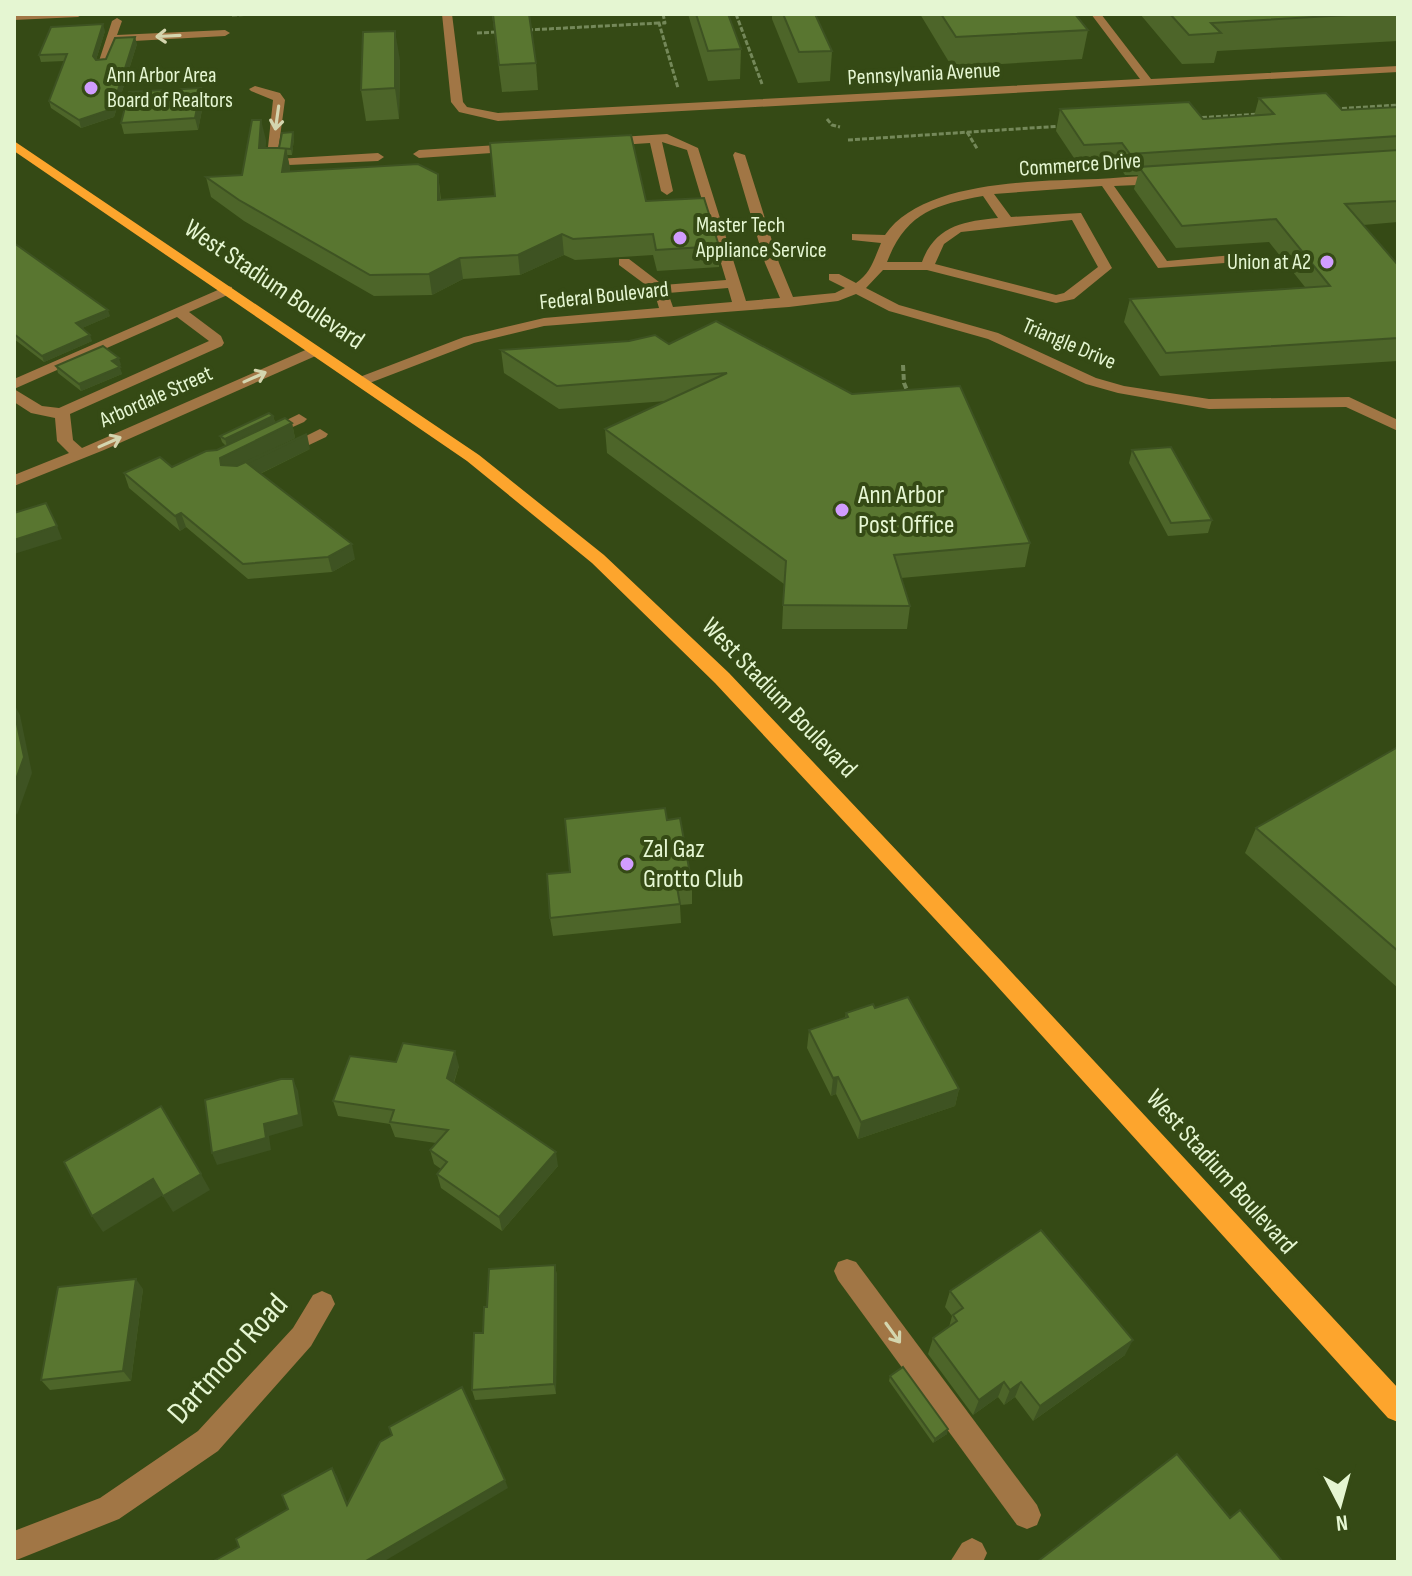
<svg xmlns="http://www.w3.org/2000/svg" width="1412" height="1576" viewBox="0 0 1412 1576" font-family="'Sofia Sans Condensed',sans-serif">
  <rect width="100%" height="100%" fill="#354a15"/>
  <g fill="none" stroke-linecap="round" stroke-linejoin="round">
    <g stroke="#748859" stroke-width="3" stroke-dasharray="5 2" stroke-linecap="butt">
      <path d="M663 14 665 23H659L678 88"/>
      <path d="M736 14 762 84"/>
      <path d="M232 15 259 14"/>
      <path d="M528 30 659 23"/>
      <path d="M477 33 498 32"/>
      <path d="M1335 109 1398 105"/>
      <path d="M1195 118 1261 114"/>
      <path d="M827 119 832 125 840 127"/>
      <path d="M967 132 978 150"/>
      <path d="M848 140 1062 126"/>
    </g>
    <path stroke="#748859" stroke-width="4" stroke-dasharray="6 3" stroke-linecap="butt" d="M903 365 904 383 909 395"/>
    <g fill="#a17645" fill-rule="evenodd">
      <path d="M14 14H83L78 17 14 20Z"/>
      <path d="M442 14H452L463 102 467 107 498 113 1140 79 1091 14H1101L1151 79 1398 66V72L498 121 459 112 451 102Z"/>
      <path d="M117 18 122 21 117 35 225 30 230 33 225 36 115 42 106 64H98L112 21Z"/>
      <path d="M255 86 280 93 285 100 277 159 378 153 384 157 378 161 266 166 273 100 251 91 249 89Z"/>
      <path d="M667 134 698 148 746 301 780 298 765 263 733 155 735 152 745 155 779 263 793 297 835 293 845 288 829 280V274H839L856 283C871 273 874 259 881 243L852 240V234L885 235C922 180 1038 181 1098 179 1120 178 1144 174 1165 177L1167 180 1161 184 1114 186 1167 261 1233 255 1238 256V262L1158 268 1102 186 994 194 1011 217 1081 213 1112 268 1074 299 1056 303 927 270H883L866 288 899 305 998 333 1096 378 1124 386 1209 399 1349 397 1398 420V431L1346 407 1209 409 1118 393 1086 384 988 339 889 311 856 294 838 301 789 307 544 326 474 343 367 384H357V378L464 337 544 318 659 308 654 291 619 265V259H629L663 285 726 280 687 150 662 142 673 191 667 195 661 191 650 143 604 146 598 142 604 138ZM983 196 998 218C964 221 935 226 922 262H887C906 213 934 205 983 196ZM1072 220 1098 267 1064 293 1056 295 935 264 944 244 961 232ZM728 288 732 302 673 307 668 293Z"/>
      <path d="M516 144 520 145V151L419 158 413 154 419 150Z"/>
      <path d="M227 286 232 287V293L189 312 221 336 224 343 222 346 70 414 73 440 82 448 310 348H320V354L104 450 14 486V475L69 453 57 441 55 418 31 413 14 402V379ZM177 317 209 341 59 408 42 406 14 389Z"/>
      <path d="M299 414 307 419 304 422 268 438 260 433Z"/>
      <path d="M320 429 328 434 326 437 290 454 284 456 276 451Z"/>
      <path d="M847 1259 856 1262 1037 1505 1041 1515 1037 1525 1027 1529 1017 1525 838 1280 834 1271 838 1262Z"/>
      <path d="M322 1291 331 1295 335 1304 311 1346 218 1451 119 1519 14 1561V1531L100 1498 198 1431 293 1328 313 1295Z"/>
      <path d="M972 1538 982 1543 987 1553 983 1562H950L962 1543Z"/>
    </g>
    <path fill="#fda52d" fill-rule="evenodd" d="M14 141 479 455 604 555 729 673 1003 963 1398 1388V1422L1388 1418 987 975 715 683 592 563 467 461 14 151Z"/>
  </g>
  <g fill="#4d6529">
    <path d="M492 14 536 63 538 90 502 92Z"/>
    <path d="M688 14H728L741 49 740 79 708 81Z"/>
    <path d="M772 14H815L832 51 830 81 798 83 772 19Z"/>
    <path d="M920 14H1075L1088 30 1082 59 952 67Z"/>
    <path d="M1140 14H1398V41L1217 51 1214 63 1182 64Z"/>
    <path d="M105 31 96 60 106 59 137 44 114 117 81 128 51 108 49 101 64 61 41 62 39 55Z"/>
    <path d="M400 60 399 119 366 121 361 90Z"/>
    <path d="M1259 98 1342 110 1398 107V222L1363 225 1398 265V361L1160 376 1124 322 1130 299 1305 287 1269 242 1176 248 1134 189 1138 175H1125L1117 164 1080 167 1056 131 1060 109 1203 119 1254 116Z"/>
    <path d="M204 100 198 130 124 134 121 123Z"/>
    <path d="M293 132 294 138 292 155H287L290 168 289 172 438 174 441 200 646 201 719 246V267L657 271 653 255 575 260 564 255 520 275 463 279 432 295 374 296 244 221 211 197 206 177 242 175 266 140 265 148H279Z"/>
    <path d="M14 243 110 316 82 328 92 341 44 362 14 339Z"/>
    <path d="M669 344 1030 543 1025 567 901 578 910 606 907 629H782L784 584 607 453 605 429 667 401 559 409 504 373 501 350Z"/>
    <path d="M121 365 118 366 122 374 81 391 58 373 56 366Z"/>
    <path d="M273 416 275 422 292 423 295 438 246 462 310 449 260 474 355 559 332 572 248 579 186 527 180 531 129 488 124 473 172 467 217 450 226 446 222 442 220 436Z"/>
    <path d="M1132 450 1212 520 1208 533 1168 536 1129 463Z"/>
    <path d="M1398 747V988L1245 853 1256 828Z"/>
    <path d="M667 820 692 885V904L680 905 681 923 553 936 550 918 570 872Z"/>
    <path d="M875 1008 959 1089 955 1106 858 1139 836 1094 831 1096 807 1048 809 1030 845 1018 846 1013Z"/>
    <path d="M396 1062 459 1066 454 1083 558 1166 502 1231 441 1188 437 1174 441 1169 434 1164 430 1150 436 1143 395 1137 390 1124 338 1116 333 1101Z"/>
    <path d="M555 1265 557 1276 556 1394 475 1400 472 1390 487 1307Z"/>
    <path d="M143 1289 131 1381 50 1390 41 1380Z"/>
    <path d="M950 1291 1125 1355 1033 1421 1015 1397 1004 1405 998 1397 973 1415 928 1354 933 1338 949 1327 952 1316 945 1307Z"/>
    <path d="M890 1376 947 1434 933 1443 889 1381Z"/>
  </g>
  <g fill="#3e5322">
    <path d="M103 24 105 31 95 63 93 56Z"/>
    <path d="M395 31 400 60 399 119 395 88Z"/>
    <path d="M135 37 137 44 114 117 81 128 79 120Z"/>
    <path d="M201 88 204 100 198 130 195 118Z"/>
    <path d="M261 120 266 140 264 168 259 148Z"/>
    <path d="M293 132 294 138 292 155 291 149Z"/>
    <path d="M286 148 290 168 286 192 282 172Z"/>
    <path d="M438 174 440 194 441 220 438 200Z"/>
    <path d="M562 234 564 255 520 275 518 255Z"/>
    <path d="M460 258 463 279 432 295 429 274Z"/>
    <path d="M108 310 110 316 78 330 76 323Z"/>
    <path d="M90 335 92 341 44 362 42 356Z"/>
    <path d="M119 358 121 365 115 368 112 361Z"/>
    <path d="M120 367 122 374 81 391 79 384Z"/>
    <path d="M273 416 275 422 227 446 225 439Z"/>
    <path d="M292 423 295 438 225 472 221 465 220 458Z"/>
    <path d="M307 434 310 449 251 478 247 463Z"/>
    <path d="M181 513 186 527 180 531 175 516Z"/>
    <path d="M57 526 62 539 14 554V540Z"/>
    <path d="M352 544 355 559 332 572 328 557Z"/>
    <path d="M14 704 20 715 32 773 17 815 14 809Z"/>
    <path d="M455 1051 459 1066 450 1093 447 1078Z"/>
    <path d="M838 1077 836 1094 831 1096 833 1078Z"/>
    <path d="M293 1079 298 1091 303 1126 269 1136 271 1150 217 1165 212 1153 264 1124Z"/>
    <path d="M959 1089 955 1106 858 1139 861 1122Z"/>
    <path d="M556 1152 558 1166 502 1231 499 1217Z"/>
    <path d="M201 1174 210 1190 173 1212 163 1196Z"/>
    <path d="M153 1179 163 1195 103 1232 92 1216Z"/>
    <path d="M555 1265 557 1276 556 1394 554 1384Z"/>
    <path d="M136 1279 143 1289 131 1381 123 1371Z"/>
    <path d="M1133 1340 1125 1355 1033 1421 1040 1406Z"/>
    <path d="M1004 1382 998 1397 973 1415 979 1400Z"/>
    <path d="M1021 1382 1015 1397 1004 1405 1010 1390Z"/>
    <path d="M948 1429 947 1434 933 1443 935 1439Z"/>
    <path d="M332 1468 337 1476 352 1514 347 1505Z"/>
    <path d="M505 1480 508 1488 383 1562H364Z"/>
  </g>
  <g fill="#597630" stroke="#3e5322" stroke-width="2">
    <path d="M493 14H529L536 63 499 65Z"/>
    <path d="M696 14H728L741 49 708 51Z"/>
    <path d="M783 14H815L832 51 799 52Z"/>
    <path d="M941 14H1075L1088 30 956 37Z"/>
    <path d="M1170 14H1365L1211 23 1221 33 1189 35Z"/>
    <path d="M103 24 93 56 96 60 106 59 115 38 135 37 112 109 79 120 49 101 67 54 39 55 51 27Z"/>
    <path d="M395 31V88L361 90 363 32Z"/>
    <path d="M201 88 195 118 121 123 129 92Z"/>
    <path d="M1326 93 1342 110 1398 107V136L1130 154 1122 143 1084 145 1060 109 1189 102 1203 119 1274 114 1259 98Z"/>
    <path d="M252 120H261L259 148H286L282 172 418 164 438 174V200L495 196 490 143 631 135 646 201 704 198 719 246 656 250 653 234 573 239 562 234 518 255 460 258 429 274 370 275 239 200 206 177 242 175Z"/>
    <path d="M293 132 291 149 279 148 282 133Z"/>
    <path d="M1398 150V201L1345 204 1398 265V338L1166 353 1130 299 1330 286 1276 219 1182 226 1139 167Z"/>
    <path d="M14 243 108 310 76 323 90 335 42 356 14 334Z"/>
    <path d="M716 321 852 394 960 386 1030 543 894 555 910 606 783 605 786 561 605 429 727 373 557 386 501 350 629 341 655 335 669 344Z"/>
    <path d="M103 346 119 358 112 361 120 367 79 384 56 366Z"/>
    <path d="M269 413 273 416 225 439 220 436Z"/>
    <path d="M285 418 292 423 220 458 221 465 237 466 307 434 247 463 352 544 328 557 243 564 181 513 175 516 124 473 160 457 172 467 206 451 217 450Z"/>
    <path d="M1171 447 1212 520 1171 523 1132 450Z"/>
    <path d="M46 503 57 526 14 540V513Z"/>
    <path d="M14 710 24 757 14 785Z"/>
    <path d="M1398 747V951L1256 828Z"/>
    <path d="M665 808 667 820 680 818 692 885 677 887 680 904 550 918 547 874 570 872 565 819Z"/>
    <path d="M908 997 959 1089 861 1122 838 1077 833 1078 809 1030 848 1017 846 1013 873 1004 875 1008Z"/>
    <path d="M403 1043 455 1051 447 1078 556 1152 499 1217 437 1174 447 1162 430 1150 448 1130 390 1122 394 1110 333 1101 350 1056 396 1062Z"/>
    <path d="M281 1079H293L299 1115 264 1124 266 1138 212 1153 205 1100Z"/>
    <path d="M161 1106 201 1174 163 1196 153 1179 92 1216 64 1162Z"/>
    <path d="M1041 1230 1133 1340 1040 1406 1021 1382 1010 1390 1004 1382 979 1400 933 1338 957 1321 953 1315 963 1308 950 1291Z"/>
    <path d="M555 1265 554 1384 472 1390 474 1333H483L484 1307H487L489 1269Z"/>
    <path d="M136 1279 123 1371 41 1380 58 1287Z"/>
    <path d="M903 1367 948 1429 935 1439 890 1376Z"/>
    <path d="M462 1387 505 1480 364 1562H212L239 1547 236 1539 288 1509 282 1495 332 1468 347 1505 380 1442 392 1435 389 1427Z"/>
    <path d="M1177 1454 1230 1518 1240 1510 1283 1562H1037Z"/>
  </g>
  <defs><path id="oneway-shaft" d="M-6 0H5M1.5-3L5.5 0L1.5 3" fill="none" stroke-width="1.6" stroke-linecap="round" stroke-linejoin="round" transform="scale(2)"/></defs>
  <g stroke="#d4d6af">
    <use href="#oneway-shaft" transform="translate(168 36) rotate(177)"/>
    <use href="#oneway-shaft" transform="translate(277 118) rotate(98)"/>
    <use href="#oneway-shaft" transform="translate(255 377) rotate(-24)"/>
    <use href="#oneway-shaft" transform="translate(110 442) rotate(-24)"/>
    <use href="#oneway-shaft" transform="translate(893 1333) rotate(54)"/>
  </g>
  <g fill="#d19dfe" stroke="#354a15" stroke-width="3">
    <circle cx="91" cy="88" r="8"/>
    <circle cx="680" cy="238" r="8"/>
    <circle cx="1327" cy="262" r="8"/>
    <circle cx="842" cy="510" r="8"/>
    <circle cx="627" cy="864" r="8"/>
  </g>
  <g text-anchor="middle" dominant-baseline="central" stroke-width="8" stroke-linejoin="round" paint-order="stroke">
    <g font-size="22" fill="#e5f6d2" stroke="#354a15">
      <text transform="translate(924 74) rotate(-3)">Pennsylvania Avenue</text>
      <text transform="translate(1080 165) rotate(-4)">Commerce Drive</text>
      <text transform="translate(604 296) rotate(-6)">Federal Boulevard</text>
      <text transform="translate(1069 344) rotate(23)">Triangle Drive</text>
      <text transform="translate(156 397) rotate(-24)">Arbordale Street</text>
    </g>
    <g font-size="22" fill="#e5f6d2" stroke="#354a15" text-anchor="start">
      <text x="107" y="75">Ann Arbor Area<tspan x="107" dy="25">Board of Realtors</tspan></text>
      <text x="696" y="225">Master Tech<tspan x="696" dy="25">Appliance Service</tspan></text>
      <text x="1311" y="262" text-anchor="end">Union at A2</text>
    </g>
    <g font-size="26" fill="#e5f6d2" stroke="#354a15">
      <text transform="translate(274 285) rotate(34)">West Stadium Boulevard</text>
      <text transform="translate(779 698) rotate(46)">West Stadium Boulevard</text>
      <text transform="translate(1221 1172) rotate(48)">West Stadium Boulevard</text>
    </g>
    <g font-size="26" fill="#e5f6d2" stroke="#354a15" text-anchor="start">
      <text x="858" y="495">Ann Arbor<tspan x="858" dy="30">Post Office</tspan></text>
      <text x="643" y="849">Zal Gaz<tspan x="643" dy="30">Grotto Club</tspan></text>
    </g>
    <g font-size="32" fill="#e5f6d2" stroke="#354a15">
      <text transform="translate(228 1359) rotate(-48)">Dartmoor Road</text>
    </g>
  </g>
  <rect width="1412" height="1576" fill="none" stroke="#e5f6d2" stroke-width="32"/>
  <g transform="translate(1340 1504) rotate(174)" stroke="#354a15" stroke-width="6" paint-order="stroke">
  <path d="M0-6L14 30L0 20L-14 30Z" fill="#e5f6d2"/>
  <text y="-12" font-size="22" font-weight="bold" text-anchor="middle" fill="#e5f6d2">N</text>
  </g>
</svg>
